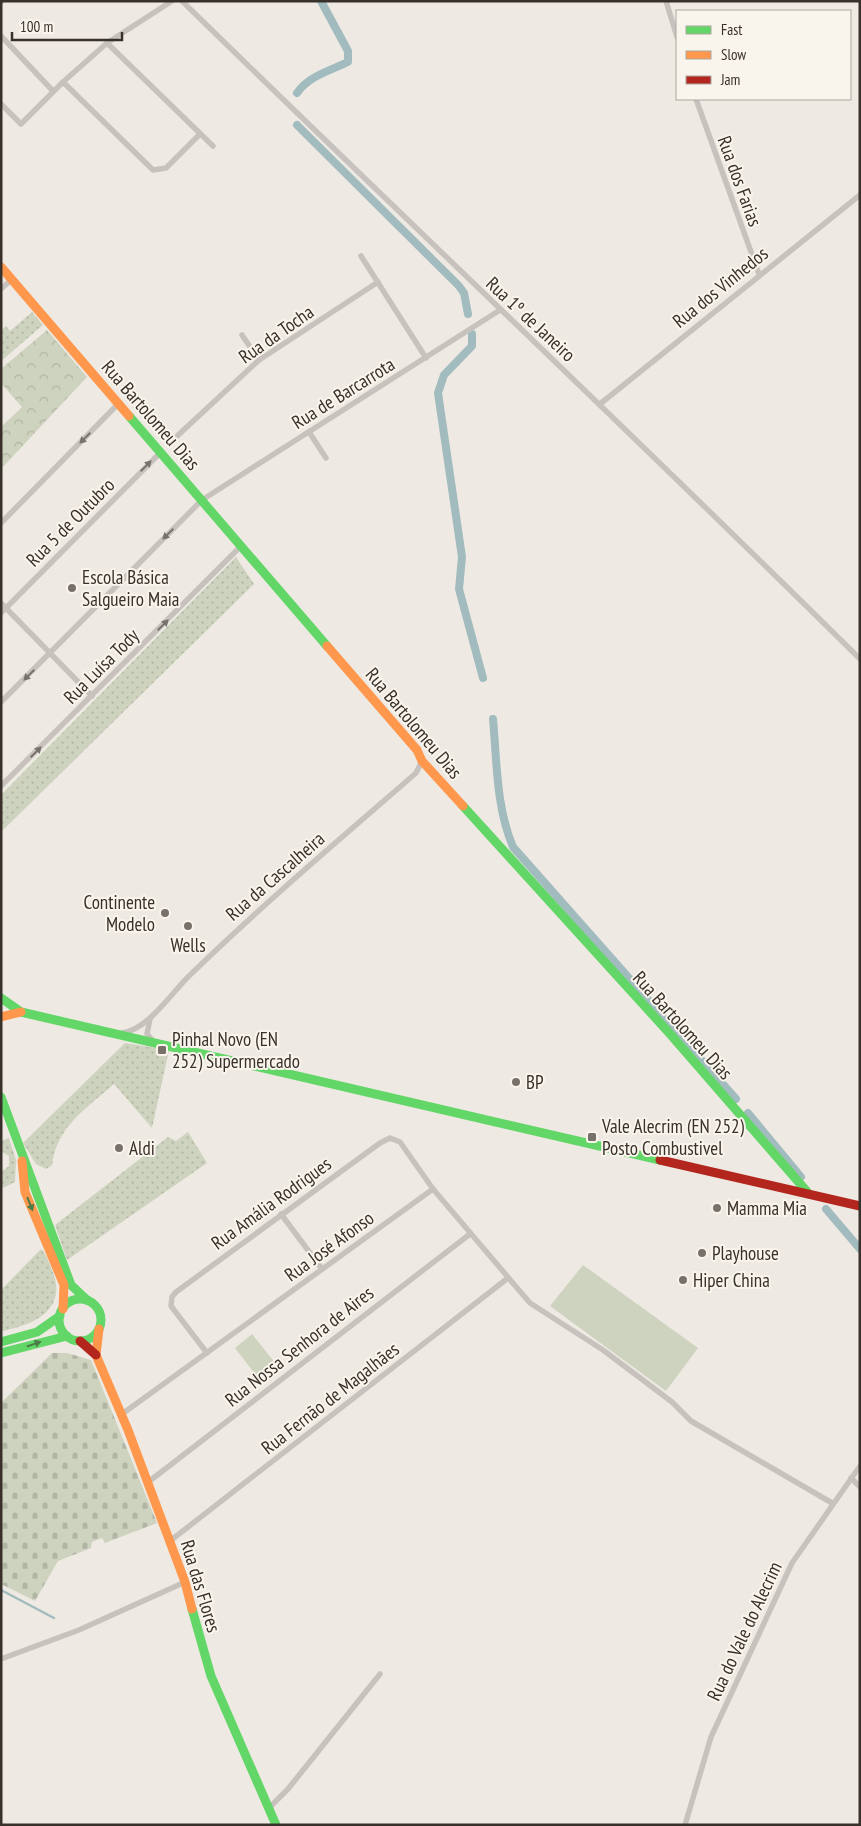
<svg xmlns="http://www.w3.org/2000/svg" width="861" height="1826" viewBox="0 0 861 1826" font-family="'PT Sans Narrow',sans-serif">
  <defs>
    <pattern id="grass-dots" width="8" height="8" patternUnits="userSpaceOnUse" patternTransform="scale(1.25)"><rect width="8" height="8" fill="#cdd3be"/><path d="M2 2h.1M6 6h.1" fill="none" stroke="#b1b5a3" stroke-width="1.8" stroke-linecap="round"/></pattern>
    <pattern id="cemetery-stones" width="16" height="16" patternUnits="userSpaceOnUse" patternTransform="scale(1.25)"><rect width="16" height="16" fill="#cdd3be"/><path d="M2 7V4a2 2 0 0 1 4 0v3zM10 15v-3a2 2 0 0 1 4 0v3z" fill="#b1b5a3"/></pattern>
    <pattern id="park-crowns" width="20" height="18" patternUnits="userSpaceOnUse" patternTransform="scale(1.25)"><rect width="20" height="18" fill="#cdd3be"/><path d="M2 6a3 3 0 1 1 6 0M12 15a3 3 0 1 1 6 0" fill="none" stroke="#b1b5a3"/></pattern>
  </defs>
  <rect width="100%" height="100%" fill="#eeeae3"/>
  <g fill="url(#grass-dots)">
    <path d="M32 312 43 325 1 361V330L6 326 10 331Z"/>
    <path d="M236 557 254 584 1 832V795Z"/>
    <path d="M125 1043 169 1050 152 1128 114 1084C86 1109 57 1126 52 1165L46 1169 36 1164 23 1143Z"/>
    <path d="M188 1132 207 1163 67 1260 55 1225 168 1137 176 1141Z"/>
    <path d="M9 1138 16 1160 15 1182 1 1189V1172L9 1166V1156L1 1151V1141Z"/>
    <path d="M41 1249C47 1255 49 1263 52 1270 69 1309 33 1326 1 1331V1290Z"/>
  </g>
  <path fill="url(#cemetery-stones)" d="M52 1353H67L91 1360 157 1523 105 1543 102 1538 92 1542 91 1548 58 1561 35 1601 1 1584V1403Z"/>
  <path fill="url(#park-crowns)" d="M47 330 87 377 1 469V427L22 407 1 383V369Z"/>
  <g fill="#cdd3be">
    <path d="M583 1265 698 1348 666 1391 550 1306Z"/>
    <path d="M252 1334 280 1369 262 1383 235 1348Z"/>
  </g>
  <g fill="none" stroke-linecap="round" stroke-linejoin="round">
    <path stroke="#a1bbbe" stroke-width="2.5" d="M1 1590 54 1618"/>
    <g stroke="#a1bbbe" stroke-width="8">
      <path d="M297 93C309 76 329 71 348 62V51L321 1"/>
      <path d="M297 125 459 286 464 293 468 314"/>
      <path d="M472 334V346L444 375 438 393 462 557 459 589 483 678"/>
      <path d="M493 719C497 762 496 807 513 847L736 1099"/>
      <path d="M748 1113 801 1177"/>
      <path d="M826 1209 860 1249"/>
    </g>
    <g stroke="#c7c2bd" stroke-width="5.5">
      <path d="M182 1C407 221 636 437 860 659"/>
      <path d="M666 1 677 37"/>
      <path d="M1 2 2 1"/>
      <path d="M1 36 53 91"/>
      <path d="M107 43 213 146"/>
      <path d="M63 82 153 170 166 168 200 134"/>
      <path d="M696 99 759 274"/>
      <path d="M1 104 21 124 63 82 107 43 172 1"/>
      <path d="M361 256 426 358"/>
      <path d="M1 289 12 279"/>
      <path d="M242 335 259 360"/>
      <path d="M600 404 860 195"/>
      <path d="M309 432 326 458"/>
      <path d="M175 438 259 360 378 282"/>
      <path d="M1 523 119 403"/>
      <path d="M1 603 92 696"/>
      <path d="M1 613 161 452"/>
      <path d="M1 702 202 500 500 310"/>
      <path d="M1 786 242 545"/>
      <path d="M150 1019 147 1034 154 1042"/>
      <path d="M122 1033C148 1030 171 993 190 975 262 905 340 839 416 773L422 761"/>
      <path d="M281 1214 322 1269"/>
      <path d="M207 1353 171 1306 172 1297 176 1292 380 1143 390 1138 400 1142 433 1189 530 1303 603 1350 672 1402 691 1421 832 1503"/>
      <path d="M122 1414 433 1189"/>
      <path d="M851 1478 860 1487"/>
      <path d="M147 1483 470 1234"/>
      <path d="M170 1541 508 1278"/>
      <path d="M1 1659 79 1630 185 1582"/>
      <path d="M270 1807 288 1789 380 1674"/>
      <path d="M685 1825 711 1737 792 1563 860 1466"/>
    </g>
    <g stroke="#63d668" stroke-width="9">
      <path d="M129 416 327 646"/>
      <path d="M463 806 671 1035 809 1194"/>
      <path d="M1 998 21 1012 660 1160"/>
      <path d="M1 1097 71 1285 87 1300"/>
      <circle cx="80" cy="1320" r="21"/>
      <path d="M1 1342 37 1332 60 1316"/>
      <path d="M1 1353 67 1336"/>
      <path d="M192 1609 211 1676 276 1825"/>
    </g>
    <g stroke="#ff974d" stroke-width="9">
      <path d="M1 267 129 416"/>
      <path d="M327 646 417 750 422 761 463 806"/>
      <path d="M1 1017 21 1012"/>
      <path d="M22 1161 25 1192 64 1285 63 1309"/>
      <path d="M99 1329 96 1355 128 1430 185 1582 192 1609"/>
    </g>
    <g stroke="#b3261e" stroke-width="9">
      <path d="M660 1160 860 1206"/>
      <path d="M80 1341 96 1355"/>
    </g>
  </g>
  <defs><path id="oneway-solid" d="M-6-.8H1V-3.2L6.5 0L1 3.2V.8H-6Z" transform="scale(1.25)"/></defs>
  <g fill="#78726c">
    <use href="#oneway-solid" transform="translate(85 438) rotate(135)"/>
    <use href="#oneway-solid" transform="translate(146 466) rotate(-45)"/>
    <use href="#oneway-solid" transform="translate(168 534) rotate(135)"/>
    <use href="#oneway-solid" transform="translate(163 625) rotate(-45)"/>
    <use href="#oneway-solid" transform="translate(29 675) rotate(135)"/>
    <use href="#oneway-solid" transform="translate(36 752) rotate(-45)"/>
  </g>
  <g fill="#4b7b46">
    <use href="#oneway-solid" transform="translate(30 1204) rotate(68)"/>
    <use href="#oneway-solid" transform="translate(34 1344) rotate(-19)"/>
  </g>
  <g fill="#78716b" stroke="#f9f5ec" stroke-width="2">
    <circle cx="72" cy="588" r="5"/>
    <circle cx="165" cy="913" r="5"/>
    <circle cx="188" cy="926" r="5"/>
    <rect x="157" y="1045" width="10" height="10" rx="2.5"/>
    <circle cx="516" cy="1082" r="5"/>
    <rect x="587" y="1132" width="10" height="10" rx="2.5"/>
    <circle cx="119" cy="1148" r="5"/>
    <circle cx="717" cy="1208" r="5"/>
    <circle cx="702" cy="1253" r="5"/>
    <circle cx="683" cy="1280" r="5"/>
  </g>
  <g text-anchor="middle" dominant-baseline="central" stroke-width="4" stroke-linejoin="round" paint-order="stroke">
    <g font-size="19" fill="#38302a" stroke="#f9f5ec">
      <text transform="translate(740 181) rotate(70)">Rua dos Farias</text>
      <text transform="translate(720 287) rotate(-39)">Rua dos Vinhedos</text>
      <text transform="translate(531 319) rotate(43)">Rua 1º de Janeiro</text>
      <text transform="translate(276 334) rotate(-35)">Rua da Tocha</text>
      <text transform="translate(343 393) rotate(-32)">Rua de Barcarrota</text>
      <text transform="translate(151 415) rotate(49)">Rua Bartolomeu Dias</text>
      <text transform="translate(70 522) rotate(-45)">Rua 5 de Outubro</text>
      <text transform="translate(101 666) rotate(-45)">Rua Luísa Tody</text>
      <text transform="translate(414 723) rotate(50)">Rua Bartolomeu Dias</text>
      <text transform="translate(275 876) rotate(-41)">Rua da Cascalheira</text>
      <text transform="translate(683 1025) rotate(48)">Rua Bartolomeu Dias</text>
      <text transform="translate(271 1203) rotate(-36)">Rua Amália Rodrigues</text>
      <text transform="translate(329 1246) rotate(-36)">Rua José Afonso</text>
      <text transform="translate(299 1346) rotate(-38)">Rua Nossa Senhora de Aires</text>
      <text transform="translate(330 1398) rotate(-38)">Rua Fernão de Magalhães</text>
      <text transform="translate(201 1586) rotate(73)">Rua das Flores</text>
      <text transform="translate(744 1631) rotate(-65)">Rua do Vale do Alecrim</text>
    </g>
    <g font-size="19" fill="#38302a" stroke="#f9f5ec" text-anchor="start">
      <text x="82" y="577">Escola Básica<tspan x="82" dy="22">Salgueiro Maia</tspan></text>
      <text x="155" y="902" text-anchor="end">Continente<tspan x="155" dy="22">Modelo</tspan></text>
      <text x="188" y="945" text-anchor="middle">Wells</text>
      <text x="172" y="1039">Pinhal Novo (EN<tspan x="172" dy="22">252) Supermercado</tspan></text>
      <text x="526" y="1082">BP</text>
      <text x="602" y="1126">Vale Alecrim (EN 252)<tspan x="602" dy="22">Posto Combustivel</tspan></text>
      <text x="129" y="1148">Aldi</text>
      <text x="727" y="1208">Mamma Mia</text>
      <text x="712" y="1253">Playhouse</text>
      <text x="693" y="1280">Hiper China</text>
    </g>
  </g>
  <rect width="861" height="1826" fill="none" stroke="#38302a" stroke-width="5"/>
  <rect x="676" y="10" width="175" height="90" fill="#f9f5ec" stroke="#aca69e"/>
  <rect x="686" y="26" width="25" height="8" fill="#63d668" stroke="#aca69e"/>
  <text x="721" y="35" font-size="15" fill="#38302a">Fast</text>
  <rect x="686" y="51" width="25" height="8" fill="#ff974d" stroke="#aca69e"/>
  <text x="721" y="60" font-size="15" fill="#38302a">Slow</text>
  <rect x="686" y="76" width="25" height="8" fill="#b3261e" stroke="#aca69e"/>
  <text x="721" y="85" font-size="15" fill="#38302a">Jam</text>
  <path d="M12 32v8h110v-8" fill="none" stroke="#38302a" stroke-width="2.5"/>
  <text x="20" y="32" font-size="15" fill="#38302a" stroke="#f9f5ec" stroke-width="4" paint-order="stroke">100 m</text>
</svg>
